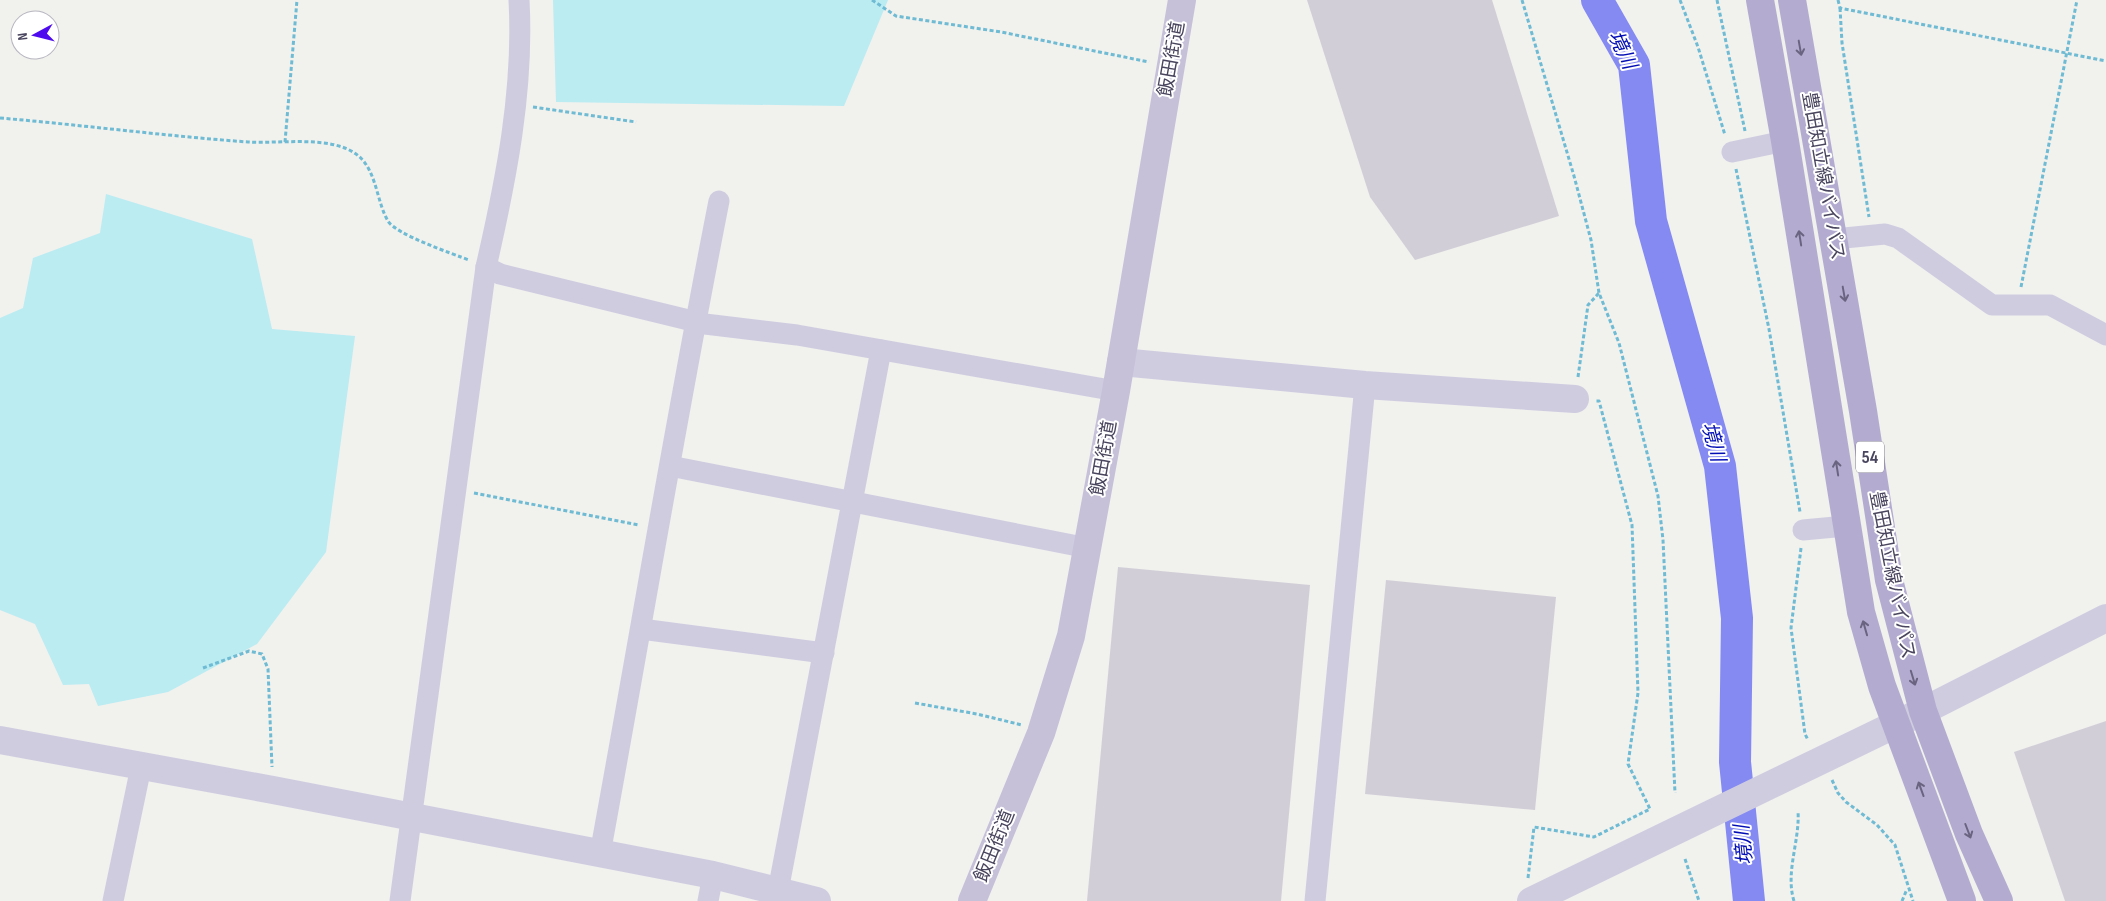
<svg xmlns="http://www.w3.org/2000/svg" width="2106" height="901" viewBox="0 0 2106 901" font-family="'Sofia Sans Condensed','Noto Sans JP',sans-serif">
  <rect width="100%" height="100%" fill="#f1f1ee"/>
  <g fill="#baecf2">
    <path d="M553 0H888L844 106 556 102Z"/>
    <path d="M106 194 252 239 272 329 355 336 326 552 257 644 168 692 98 706 89 684 63 685 35 624 0 610V318L23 308 33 258 100 233Z"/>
  </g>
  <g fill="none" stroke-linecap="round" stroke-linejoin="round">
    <path stroke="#848af2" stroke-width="32" d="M1597 0 1634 65 1651 221 1720 466 1737 618 1735 762 1749 901"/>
  </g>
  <g fill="#d2ced7">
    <path d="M1307 0H1492L1559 216 1415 260 1370 197Z"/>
    <path d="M1118 567 1310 585 1281 901H1087Z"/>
    <path d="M1386 580 1556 597 1535 810 1365 794Z"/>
    <path d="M2106 721V901H2065L2014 752Z"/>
  </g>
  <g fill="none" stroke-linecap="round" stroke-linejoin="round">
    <g stroke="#6fbbd3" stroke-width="3" stroke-dasharray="4 2.5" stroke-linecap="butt">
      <path d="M872 0 896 16 1001 32 1149 62"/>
      <path d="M1522 0 1574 176 1591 240 1599 293 1619 343 1658 496 1663 540 1675 793"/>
      <path d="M1680 0 1698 47 1725 135"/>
      <path d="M1717 0 1745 131"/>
      <path d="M1838 0 1840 8 2106 61"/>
      <path d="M1840 8 1842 43 1869 217"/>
      <path d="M533 107 636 122"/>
      <path d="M0 118C83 125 165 136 248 142 279 144 330 135 356 154 377 169 376 201 388 221 395 234 453 254 469 260"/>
      <path d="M285 142 297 0"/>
      <path d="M1736 169 1769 329 1800 512"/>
      <path d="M2021 287 2077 0"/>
      <path d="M1578 377 1588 305 1599 293"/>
      <path d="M474 493 639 525"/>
      <path d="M1801 548 1791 628 1805 734 1808 740"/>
      <path d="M203 668 249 651 262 654 268 669 272 767"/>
      <path d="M915 703 977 714 1022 725"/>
      <path d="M1832 780 1838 793 1846 802 1877 825 1895 845 1913 901"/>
      <path d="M1685 859 1699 901"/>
      <path d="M1528 878 1534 827 1594 837 1650 809 1628 764 1638 693 1632 525 1599 401H1596"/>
      <path d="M1794 901C1785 872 1800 841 1798 811"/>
      <path d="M1902 901 1907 889"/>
    </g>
    <g stroke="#d0cce0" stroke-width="21">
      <path d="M1732 152 1785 141"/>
      <path d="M1834 239 1885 234 1898 238 1992 305H2050L2106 335"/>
      <path d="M486 267 500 274 705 324 797 335 1116 391"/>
      <path d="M670 466 1088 548"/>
      <path d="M1803 530 1846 526"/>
      <path d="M641 629 824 653"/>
      <path d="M600 854C640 636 676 418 719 201"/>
      <path d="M778 891 881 350"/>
      <path d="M113 901 141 767"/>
      <path d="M400 901 486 267C506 180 524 90 519 0"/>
      <path d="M708 901 713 875"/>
      <path d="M1315 901 1365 385"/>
    </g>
    <g stroke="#d0cce0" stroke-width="28">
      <path d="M1121 362 1365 385 1575 399"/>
      <path d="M0 740 273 790 713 875 817 901"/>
      <path d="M1531 901 1923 711 2106 618"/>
    </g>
    <path stroke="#c6c0d9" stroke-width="28" d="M972 901 1041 733 1071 636 1116 391 1182 0"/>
    <g stroke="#b4acd0" stroke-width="28">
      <path d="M1760 0 1785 141 1861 612 1882 686 1962 901"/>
      <path d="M1792 0 1863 411 1889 580 1923 711 1969 834 1999 901"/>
    </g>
  </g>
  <defs><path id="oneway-shaft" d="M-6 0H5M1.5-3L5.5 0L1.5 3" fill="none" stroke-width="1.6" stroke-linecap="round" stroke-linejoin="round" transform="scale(1.25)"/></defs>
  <g stroke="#6a6480">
    <use href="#oneway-shaft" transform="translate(1800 48) rotate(80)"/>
    <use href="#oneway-shaft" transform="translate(1800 238) rotate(-99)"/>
    <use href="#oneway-shaft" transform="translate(1844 294) rotate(80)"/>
    <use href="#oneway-shaft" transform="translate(1837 468) rotate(-99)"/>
    <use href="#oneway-shaft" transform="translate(1865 628) rotate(-106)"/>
    <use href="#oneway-shaft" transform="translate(1913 678) rotate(73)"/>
    <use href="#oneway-shaft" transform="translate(1921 789) rotate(-110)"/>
    <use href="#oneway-shaft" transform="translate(1968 831) rotate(69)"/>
  </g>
  <g text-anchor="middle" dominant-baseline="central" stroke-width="4" stroke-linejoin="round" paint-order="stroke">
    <rect fill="#fff" stroke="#807d8e" stroke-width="1" x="1856" y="441.5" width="28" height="31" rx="4"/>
    <g font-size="18" font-weight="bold" fill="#4a455e">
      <text x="1870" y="457">54</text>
    </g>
    <g font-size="19" fill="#4a455e" stroke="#fff">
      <text transform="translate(1172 59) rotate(-80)">飯田街道</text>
      <text transform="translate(1823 176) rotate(80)">豊田知立線バイパス</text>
      <text transform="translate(1104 458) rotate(-80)">飯田街道</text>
      <text transform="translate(1892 575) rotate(79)">豊田知立線バイパス</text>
      <text transform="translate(995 846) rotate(-68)">飯田街道</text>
    </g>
    <g font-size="20" font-style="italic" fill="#020db4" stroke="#fff">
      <text transform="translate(1622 50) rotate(65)">境川</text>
      <text transform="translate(1713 442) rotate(75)">境川</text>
      <text transform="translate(1744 845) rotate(-96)">境川</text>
    </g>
  </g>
  <g transform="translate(35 35) rotate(263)"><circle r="24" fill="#ffffff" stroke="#b7b5bf"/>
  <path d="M0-4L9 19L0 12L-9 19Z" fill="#4e0cee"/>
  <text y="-8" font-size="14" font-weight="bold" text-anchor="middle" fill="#4a455e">N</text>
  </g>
</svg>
